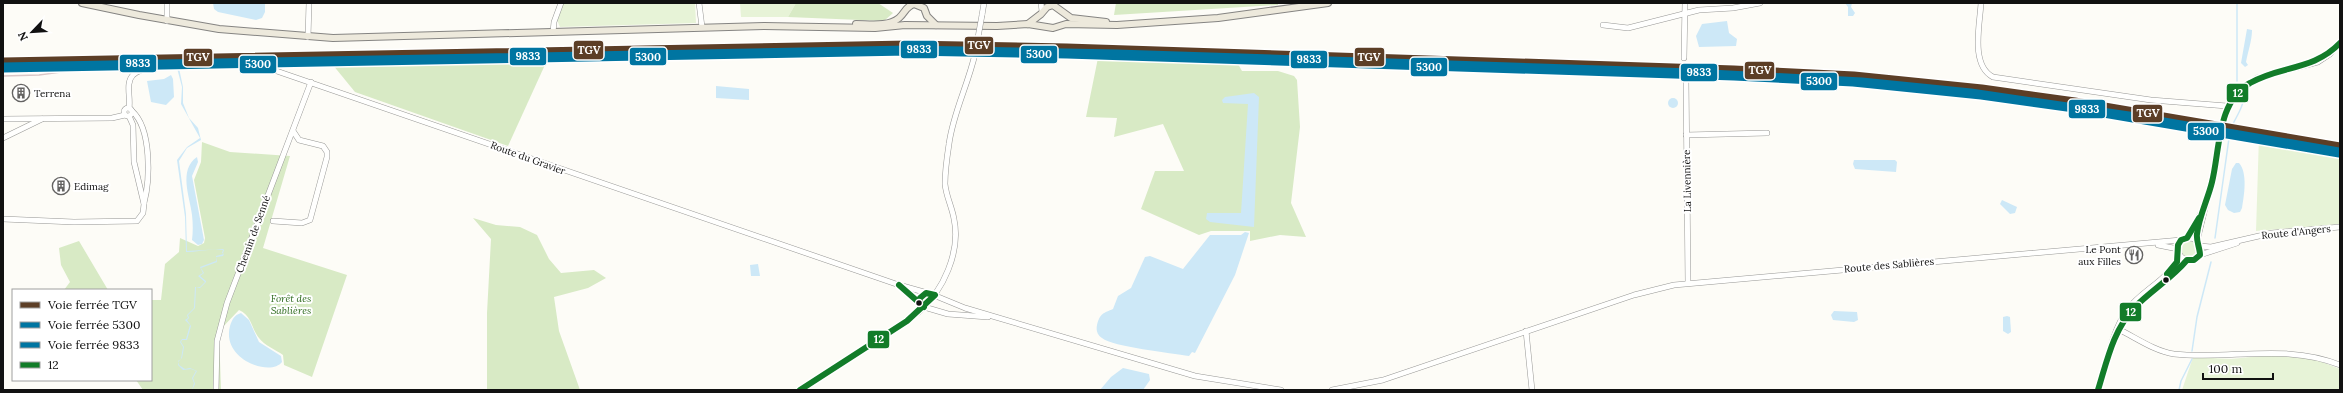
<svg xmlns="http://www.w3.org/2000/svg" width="2343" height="393" viewBox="0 0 2343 393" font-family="Lora,serif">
  <rect width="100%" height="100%" fill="#fdfcf7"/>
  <g fill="#e7f3d7">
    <path d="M563 3H695L696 23 560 27 557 20Z"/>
    <path d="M740 3H796L788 17H741Z"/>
    <path d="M2259 135 2340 151V224L2256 231Z"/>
    <circle cx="2189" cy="249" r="8"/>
    <path d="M2269 355 2312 358 2340 369V390H2182L2193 357 2231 359Z"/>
  </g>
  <g fill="#d8eac5">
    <path d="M796 3H878L893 13 884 21 788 17Z"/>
    <path d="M1116 3H1278V5L1114 15Z"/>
    <path d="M1099 53 1234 57 1242 71H1278L1294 76 1297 80 1300 127 1291 203 1306 237 1280 235 1250 241V231H1211L1199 235 1141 209 1155 171H1184L1163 124 1114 137 1117 118 1086 117Z"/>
    <path d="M549 56 508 146 355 92 328 59Z"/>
    <path d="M202 142 230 152 290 156 263 248 347 275 312 377 284 365 283 355C276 350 264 345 259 338 251 328 252 316 239 310L219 331 221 390H143L136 380H151V300H161L165 264 179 252 180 238 198 246 204 243 205 238 194 180 201 162Z"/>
    <path d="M473 218 496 225 520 227 537 235 549 259 561 273 594 270 606 278 588 288 554 297 559 331 580 390H487V313L491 239Z"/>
    <path d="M79 241 108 290H64L70 282 61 265 59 248Z"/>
  </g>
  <g fill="#cde8f7">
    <path d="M213 3H265V12L262 18 256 20 218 12 214 9Z"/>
    <path d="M1845 3H1852L1851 7 1855 13 1853 16H1848V7Z"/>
    <path d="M1727 21 1729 33 1737 39 1736 46 1699 47 1696 36 1702 24Z"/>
    <path d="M2247 29 2252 30C2252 41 2248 51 2246 62L2248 65 2245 67 2241 63Z"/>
    <path d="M177 68H179L183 87V103L189 118 198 128 201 140 187 148 179 161 186 214 187 251 223 249 224 250 223 253 224 254 223 256 216 257 217 262 201 268 204 273 200 276 206 281V282L200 288 196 287 195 308 188 315 189 318 187 320 191 326 187 340H182L181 342 184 347 182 358 178 362 179 365 185 369 190 368 197 371 193 378 195 384 192 390 194 383 192 378 196 371 191 369 183 370 178 365V361L181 359 183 347 180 342 182 339H186L190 325 185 320 188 318 187 315 194 308 195 287H200L205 282 198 276 203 273 200 267 216 261V256L224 254 222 253 223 250C211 248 198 252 186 252L185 217 177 160 187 147 200 138 181 104 182 87Z"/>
    <path d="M171 75 173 79 174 97 166 105 151 102 147 81 164 79Z"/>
    <path d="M716 86 749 89V100L716 98Z"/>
    <path d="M1254 93 1259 97 1254 227 1210 222 1206 219 1207 213H1241L1248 104 1223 103 1222 100 1225 97Z"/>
    <circle cx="1673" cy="103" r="5"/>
    <path d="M197 157 198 162 192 176 204 240 202 244 198 245 192 240C193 232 193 224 192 215 190 197 178 170 197 157Z"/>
    <path d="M1854 160H1895L1897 162 1896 172 1855 169 1853 164Z"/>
    <path d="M2236 163H2239C2248 173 2244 196 2242 208L2240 212 2234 213 2228 210 2225 205 2232 169Z"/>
    <path d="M2002 200 2017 207 2015 213 2010 214 2000 204Z"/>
    <path d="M1245 232 1249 233 1235 275 1195 353 1192 352 1189 356C1171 353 1113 347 1102 338 1097 335 1096 330 1097 325 1100 313 1104 313 1113 309L1118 296 1131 288 1145 257 1150 256 1183 269 1210 235H1241Z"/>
    <path d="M758 264 760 276H751L750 265Z"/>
    <path d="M1834 311 1857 312 1858 320 1854 322 1833 320 1831 315Z"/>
    <path d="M241 313 249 320 259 342 281 356 282 362C271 377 221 360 230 326 232 320 234 315 241 313Z"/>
    <path d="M2007 316 2010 317 2011 332 2008 334 2003 331V317Z"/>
    <path d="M1123 368 1149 374 1150 380 1143 390H1100L1111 377Z"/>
  </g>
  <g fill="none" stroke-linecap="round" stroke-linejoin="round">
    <g stroke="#cde8f7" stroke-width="1.5">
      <path d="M2237 3V81"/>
      <path d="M2215 238 2230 131C2234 119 2242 111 2244 98"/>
      <path d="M2192 351 2197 317 2211 262"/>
      <path d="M2179 390 2181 381 2192 359"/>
    </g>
    <defs>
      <g id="minor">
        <path d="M167 3V21"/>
        <path d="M699 3 702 27"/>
        <path d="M1041 3 1042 11"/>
        <path d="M1981 3C1980 24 1970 65 1993 77L2151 100 2227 106"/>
        <path d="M982 15 984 3"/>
        <path d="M1603 25 1628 28 1699 10 1733 8 1760 3"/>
        <path d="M553 32 554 22 561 3"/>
        <path d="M308 37 309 3"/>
        <path d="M1684 58 1685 3"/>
        <path d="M1686 79 1688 283"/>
        <circle cx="128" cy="112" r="4"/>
        <path d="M129 108C131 98 125 83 133 75 148 61 242 61 262 66L899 285 931 294 965 308 1195 376 1281 390"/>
        <path d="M132 111C152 129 150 180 144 203"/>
        <path d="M3 119 112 118 125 115"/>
        <path d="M1686 135 1767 133"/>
        <path d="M3 138 42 119"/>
        <path d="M3 219 74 222 137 221 143 213 144 204 134 162 133 125 129 116"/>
        <path d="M273 221 302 223 310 220 327 157V152L323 146 299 140 293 131"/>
        <circle cx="2189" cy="249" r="11"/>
        <path d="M2187 238 2201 213"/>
        <path d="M2197 241 2213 176 2225 113 2235 94 2257 78 2318 62 2330 54 2340 43"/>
        <path d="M2158 245 2178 249"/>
        <path d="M2200 246 2211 247 2272 233 2340 227"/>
        <path d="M2200 255 2237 243"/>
        <path d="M901 287 924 307 948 314 988 317"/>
        <path d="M2124 321C2141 297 2169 284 2187 260"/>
        <path d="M2118 329C2135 337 2154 351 2174 354 2230 360 2286 343 2340 365"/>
        <path d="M1526 331 1532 390"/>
        <path d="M216 390 217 341 227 303 311 82"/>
        <path d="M800 390 919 312C943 291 961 252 954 219 952 207 946 196 945 184 945 171 947 157 949 144 953 113 968 85 975 54"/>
        <path d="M1332 390 1383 380 1634 295 1674 285 2181 240"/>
        <path d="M2098 390C2106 364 2112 332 2127 310 2142 289 2172 279 2179 254"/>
      </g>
      <g id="major">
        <path d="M82 3 139 15 219 29 333 38 764 26 875 28 905 25 997 26 1028 24 1053 28 1066 24 1117 25 1218 18 1328 3"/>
        <path d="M856 24C870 24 888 27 899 18 905 13 906 6 914 4L924 8 927 16 936 25"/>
        <path d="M1028 24 1041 14 1047 7 1053 5 1071 18 1106 22"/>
      </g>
    </defs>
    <use href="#minor" stroke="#979795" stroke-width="6"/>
    <use href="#major" stroke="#858482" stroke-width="8"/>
    <use href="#minor" stroke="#fffffe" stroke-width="5"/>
    <use href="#major" stroke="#ede9dc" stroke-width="6"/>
    <path stroke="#d9c6c7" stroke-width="1.5" d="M3 76 39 75 90 68 140 67"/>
    <defs>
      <path id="minor-bridge" d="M975 54 982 15"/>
    </defs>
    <use href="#minor-bridge" stroke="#979795" stroke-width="6" stroke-linecap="butt"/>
    <use href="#minor-bridge" stroke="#fffffe" stroke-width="5"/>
    <defs>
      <g id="bus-1">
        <path d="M2167 274 2177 262 2178 245 2181 240 2187 238 2199 218"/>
        <path d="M899 285 924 307"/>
        <path d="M800 390 907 321 935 295 926 293 920 298 919 303"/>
        <path d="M2098 390C2107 361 2113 330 2135 307 2152 290 2172 278 2187 260H2194L2200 255C2200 248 2196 241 2197 234 2199 216 2208 199 2212 182 2220 150 2217 101 2250 83 2281 65 2313 71 2340 43"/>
      </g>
    </defs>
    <use href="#bus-1" stroke="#fff" stroke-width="9"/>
    <use href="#bus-1" stroke="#127c29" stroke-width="6"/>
    <defs>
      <path id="rail-1" d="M3 61 908 44 1067 47 1734 69 1854 75 1982 88 2075 101 2340 146"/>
      <path id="rail-2" d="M3 69 908 52 1067 55 1734 77 1853 83 1981 96 2074 109 2339 154"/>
      <path id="rail-3" d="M3 66 909 49 1117 53 1692 72 1862 81 1971 92 2129 115 2339 151"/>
    </defs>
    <use href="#rail-1" stroke="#fff" stroke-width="10"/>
    <use href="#rail-2" stroke="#fff" stroke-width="10"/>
    <use href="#rail-3" stroke="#fff" stroke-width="10"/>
    <use href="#rail-1" stroke="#5c3e26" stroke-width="7"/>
    <use href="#rail-2" stroke="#0075a1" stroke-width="7"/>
    <use href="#rail-3" stroke="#0075a1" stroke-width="7"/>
  </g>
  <defs>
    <symbol id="building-ring" viewBox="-11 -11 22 22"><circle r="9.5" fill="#fff" stroke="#646362" stroke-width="1.5"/><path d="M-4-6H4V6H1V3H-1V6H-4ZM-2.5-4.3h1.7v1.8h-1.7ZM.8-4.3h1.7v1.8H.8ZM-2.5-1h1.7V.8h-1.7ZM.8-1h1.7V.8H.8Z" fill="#646362"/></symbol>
    <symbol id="restaurant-ring" viewBox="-11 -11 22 22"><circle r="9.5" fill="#fff" stroke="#646362" stroke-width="1.5"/><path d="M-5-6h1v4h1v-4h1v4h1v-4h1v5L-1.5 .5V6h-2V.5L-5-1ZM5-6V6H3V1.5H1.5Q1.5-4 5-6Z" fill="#646362"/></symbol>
  </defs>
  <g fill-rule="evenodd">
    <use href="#building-ring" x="11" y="83" width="20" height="20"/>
    <use href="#building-ring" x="51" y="176" width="20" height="20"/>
    <use href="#restaurant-ring" x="2124" y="245" width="20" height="20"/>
  </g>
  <g fill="#111" stroke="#fff" stroke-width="1.5">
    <circle cx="2166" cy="280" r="3.5"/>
    <circle cx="919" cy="303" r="3.5"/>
  </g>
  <g text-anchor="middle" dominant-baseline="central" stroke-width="4" stroke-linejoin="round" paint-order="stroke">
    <g font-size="10" fill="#111" stroke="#fff" text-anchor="start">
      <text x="34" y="93">Terrena</text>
      <text x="74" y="186">Edimag</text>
      <text x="2121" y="249" text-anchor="end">Le Pont<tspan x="2121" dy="12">aux Filles</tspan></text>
    </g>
    <g font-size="10" fill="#111" stroke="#fff">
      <text transform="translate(528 158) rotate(20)">Route du Gravier</text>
      <text transform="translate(1687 181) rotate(-91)">La Livennière</text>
      <text transform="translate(2296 232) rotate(-6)">Route d'Angers</text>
      <text transform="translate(253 234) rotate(-70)">Chemin de Senné</text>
      <text transform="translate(1889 265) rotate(-5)">Route des Sablières</text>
    </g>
    <g font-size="10" font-style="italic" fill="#2f6b1f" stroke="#fff">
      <text x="291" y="298">Forêt des<tspan x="291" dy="12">Sablières</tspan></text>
    </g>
  </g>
  <g stroke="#fff" stroke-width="1.5">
    <rect x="964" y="36" width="30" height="19" rx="4" fill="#5c3e26"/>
    <rect x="900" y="40" width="38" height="19" rx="4" fill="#0075a1"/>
    <rect x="573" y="40" width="31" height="20" rx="4" fill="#5c3e26"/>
    <rect x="1020" y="45" width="38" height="19" rx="4" fill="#0075a1"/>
    <rect x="509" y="47" width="38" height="19" rx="4" fill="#0075a1"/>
    <rect x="629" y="47" width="38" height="19" rx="4" fill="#0075a1"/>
    <rect x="1354" y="47" width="31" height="20" rx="4" fill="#5c3e26"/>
    <rect x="183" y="48" width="30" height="19" rx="4" fill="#5c3e26"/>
    <rect x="1290" y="50" width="38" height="19" rx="4" fill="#0075a1"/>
    <rect x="119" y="54" width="38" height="19" rx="4" fill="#0075a1"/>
    <rect x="239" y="55" width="38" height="19" rx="4" fill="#0075a1"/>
    <rect x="1410" y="57" width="38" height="20" rx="4" fill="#0075a1"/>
    <rect x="1744" y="61" width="31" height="19" rx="4" fill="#5c3e26"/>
    <rect x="1680" y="63" width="38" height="19" rx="4" fill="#0075a1"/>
    <rect x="1800" y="72" width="38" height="19" rx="4" fill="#0075a1"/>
    <rect x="2226" y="83" width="23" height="20" rx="4" fill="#127c29"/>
    <rect x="2068" y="99" width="38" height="20" rx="4" fill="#0075a1"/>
    <rect x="2132" y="104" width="31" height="19" rx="4" fill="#5c3e26"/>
    <rect x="2187" y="122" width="38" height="19" rx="4" fill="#0075a1"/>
    <rect x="2119" y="302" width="23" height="20" rx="4" fill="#127c29"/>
    <rect x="867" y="330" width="23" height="19" rx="4" fill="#127c29"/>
  </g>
  <g font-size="11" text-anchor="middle" font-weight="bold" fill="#fff">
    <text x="979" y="49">TGV</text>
    <text x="919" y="53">9833</text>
    <text x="589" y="54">TGV</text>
    <text x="1039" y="58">5300</text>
    <text x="528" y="60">9833</text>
    <text x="648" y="61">5300</text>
    <text x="1369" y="61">TGV</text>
    <text x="198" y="61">TGV</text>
    <text x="1309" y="63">9833</text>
    <text x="138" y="67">9833</text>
    <text x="258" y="68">5300</text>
    <text x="1429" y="71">5300</text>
    <text x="1760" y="74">TGV</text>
    <text x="1699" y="76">9833</text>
    <text x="1819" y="85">5300</text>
    <text x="2238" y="97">12</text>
    <text x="2087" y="113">9833</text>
    <text x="2148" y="117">TGV</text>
    <text x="2206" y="135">5300</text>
    <text x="2131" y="316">12</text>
    <text x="879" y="343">12</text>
  </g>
  <rect width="2343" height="393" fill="none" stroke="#111111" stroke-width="8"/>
  <rect x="12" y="289" width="140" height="92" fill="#ffffff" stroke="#a0a0a0"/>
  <rect x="20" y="302" width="20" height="6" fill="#5c3e26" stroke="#a0a0a0"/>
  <text x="48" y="309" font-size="12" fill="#111111">Voie ferrée TGV</text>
  <rect x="20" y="322" width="20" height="6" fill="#0075a1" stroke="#a0a0a0"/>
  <text x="48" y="329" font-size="12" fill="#111111">Voie ferrée 5300</text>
  <rect x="20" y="342" width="20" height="6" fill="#0075a1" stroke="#a0a0a0"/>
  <text x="48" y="349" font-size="12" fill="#111111">Voie ferrée 9833</text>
  <rect x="20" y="362" width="20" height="6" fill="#127c29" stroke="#a0a0a0"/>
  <text x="48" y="369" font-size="12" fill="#111111">12</text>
  <g transform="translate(32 32) rotate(245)" stroke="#ffffff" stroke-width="3" paint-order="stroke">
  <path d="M0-3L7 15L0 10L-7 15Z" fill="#111111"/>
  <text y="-6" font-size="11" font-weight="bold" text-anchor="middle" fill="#111111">N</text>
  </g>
  <path d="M2203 373v6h70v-6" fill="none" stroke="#111111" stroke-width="2"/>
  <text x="2209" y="373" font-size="12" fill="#111111" stroke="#ffffff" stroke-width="3" paint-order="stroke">100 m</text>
</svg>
